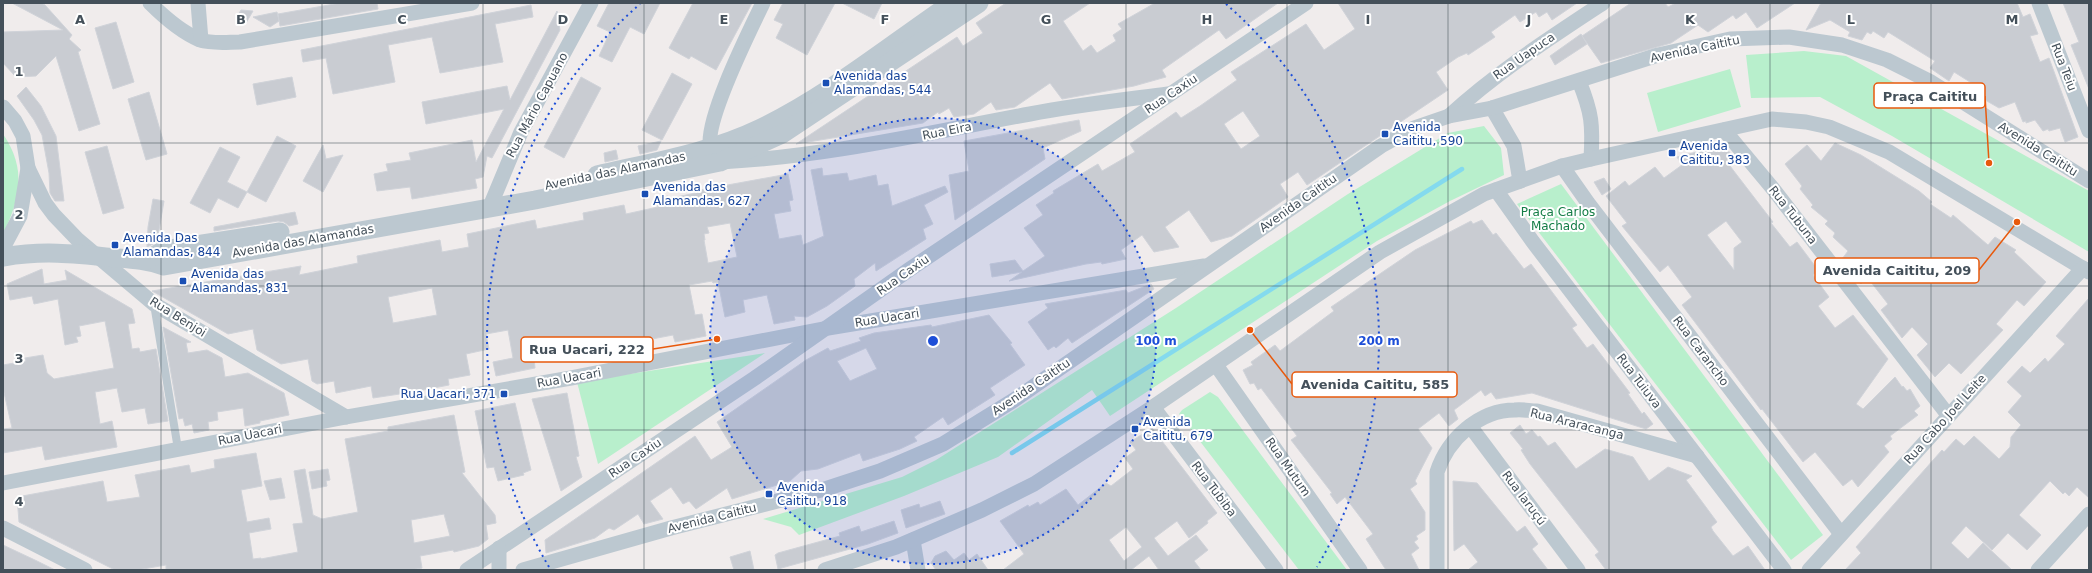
<svg xmlns="http://www.w3.org/2000/svg" width="2092" height="573" viewBox="0 0 2092 573" font-family="'DejaVu Sans',sans-serif">
  <rect width="100%" height="100%" fill="#f0ecec"/>
  <g fill="#b8efcc">
    <path d="M1804 51 1846 56 2089 191V252L1892 136 1820 97 1751 98 1746 55Z"/>
    <path d="M1730 69 1741 107 1658 132 1647 93Z"/>
    <path d="M1484 126 1501 148 1504 175 1450 201 1377 241 1110 416 1092 390 998 457 904 496 799 535 791 527 763 519 902 477 936 460 1176 308 1348 194 1448 133Z"/>
    <path d="M3 134C27 169 20 199 3 234Z"/>
    <path d="M1561 184 1823 535 1791 560 1517 204Z"/>
    <path d="M765 353 598 464 577 382Z"/>
    <path d="M1210 392 1218 397 1347 570H1299L1179 414 1182 410Z"/>
  </g>
  <g fill="none" stroke-linecap="round" stroke-linejoin="round">
    <path stroke="#84daee" stroke-width="4.5" d="M1012 453 1462 169"/>
  </g>
  <g fill="#c9ccd2" stroke="#d0d3d9" fill-rule="evenodd">
    <path d="M12 3H41L45 5 72 35 69 39 81 50 78 52 100 124 79 131 56 56 36 76 16 77 3 63V32L63 30Z"/>
    <path d="M340 3H377L378 9 280 26 278 14Z"/>
    <path d="M609 3H660L644 34 630 27 612 62 599 56 610 32 597 26Z"/>
    <path d="M693 3H752L716 70 691 56 689 59 669 48Z"/>
    <path d="M783 3H835L807 55 776 38 783 24 774 20Z"/>
    <path d="M842 3H882L874 19Z"/>
    <path d="M1006 3H1090L1063 21 1083 51 1091 45 1097 53 1116 41 1113 35 1122 29 1118 24 1155 3H1278L1226 39 1219 30 1162 70 1166 77 1134 86 1062 99 1050 83 1015 107 996 110 991 102 974 114 954 117 949 108 939 114 938 112 923 123 796 144 957 37 963 46 983 33 976 23Z"/>
    <path d="M1338 3H1577L1552 20 1547 12 1539 17 1536 12 1520 22 1515 15 1491 32 1495 37 1468 55 1467 53 1458 57 1436 72 1448 90 1307 185 1298 172 1280 184 1288 197 1232 236 1211 242 1189 210 1165 227 1179 247 1154 252 1142 235 1121 250 1126 259 1102 264 1101 262 1086 264 1009 281 1022 272 992 277 990 264 1015 260 1023 271 1045 256 1024 228 1043 215 1036 205 1054 193 1053 191 1098 164 1102 171 1135 152 1130 144 1176 112 1181 118 1200 106 1237 80 1231 72 1306 24 1324 50 1355 29ZM1243 111 1260 136 1241 149 1224 124Z"/>
    <path d="M1631 3H1665L1668 7 1676 3H1795L1757 28 1746 12 1736 19 1733 15 1708 32 1698 25 1671 43 1601 63 1582 36Z"/>
    <path d="M1821 3H2017L2023 17 2030 14 2038 34 2030 36 2040 62 2049 58 2078 137 2065 142 2060 128 2049 131 2048 129 2043 131 2035 120 2026 123V121L2023 122 2015 102 1999 108 1973 93 1978 87 1954 72 1949 81 1930 68 1935 61 1888 32 1884 38 1873 31 1871 34 1867 32 1862 40 1848 36 1850 32 1830 20 1806 30Z"/>
    <path d="M2063 3H2089V89L2071 45 2079 42Z"/>
    <path d="M531 5 533 17 495 24 503 62 440 73 432 37 388 45 395 82 333 94 326 58 303 62 301 50Z"/>
    <path d="M241 10 253 11 246 23 236 18Z"/>
    <path d="M557 11 560 30 492 158 487 156 483 177 475 179 477 188 412 199 410 187 377 191 374 174 388 171 386 164 411 160 409 153 472 140 476 162 504 109 426 124 422 102 507 86 510 100Z"/>
    <path d="M277 12 279 21 270 27 253 17Z"/>
    <path d="M116 22 134 82 113 89 95 28Z"/>
    <path d="M1581 34 1587 44 1555 65 1550 56Z"/>
    <path d="M672 73 692 84 662 140 642 130Z"/>
    <path d="M292 77 296 97 257 105 253 84Z"/>
    <path d="M581 77 601 88 564 158 544 147Z"/>
    <path d="M26 87 41 106 56 136 64 201H55L50 193 49 173 42 135 34 120 17 96Z"/>
    <path d="M149 92 167 154 146 160 128 99Z"/>
    <path d="M1079 120 1081 131 1043 148 1045 159 955 220 949 175 969 171 964 141Z"/>
    <path d="M277 136 296 146 266 202 247 192Z"/>
    <path d="M661 141 657 150 640 154 638 146Z"/>
    <path d="M1835 143 1861 155 1919 191 1932 202 1930 204 1951 218 1953 215 1988 245 1995 237 2016 250 2014 252 2046 282 2024 306 2017 300 1996 324 2003 330 1961 374 1949 363 1935 377 1917 355 1928 344 1912 327 1902 338 1881 310 1888 304 1867 277 1861 284 1842 259 1848 251 1833 237 1835 233 1825 224 1828 221 1811 207 1813 205 1800 189 1802 186 1785 164 1807 145 1821 161Z"/>
    <path d="M323 145 326 159 343 155 323 192 303 181Z"/>
    <path d="M1724 145 1737 162 1730 166 1773 222 1771 223 1790 247 1797 242 1818 270 1813 275 1829 297 1818 306 1835 328 1853 315 1888 359 1856 404 1863 409 1895 377 1902 387 1903 386 1907 391 1910 389 1920 406 1914 411 1918 415 1890 436 1892 439 1884 446 1889 452 1858 487 1852 479 1843 486 1815 452 1803 462 1762 409 1761 410 1682 305 1692 297 1668 265 1660 272 1622 226 1627 223 1606 196 1625 181 1629 186 1655 167 1664 178 1682 165 1677 157ZM1726 221 1742 242 1734 248V270L1707 235Z"/>
    <path d="M107 146 124 208 103 214 85 152Z"/>
    <path d="M220 147 240 157 227 182 247 192 238 208 218 198 210 213 190 203Z"/>
    <path d="M616 150 618 159 605 162 604 153Z"/>
    <path d="M822 168 823 176 847 173 849 181 876 175 878 186 888 184 892 206 945 186 948 192 924 205 933 224 923 229 926 239 876 271 875 263 854 279 855 286 827 306 807 317 794 316 795 320 774 324 767 295 743 300 745 312 725 317 718 282 713 283 712 281 689 285 695 315 702 314 706 336 675 342 673 335 626 344 627 351 571 362 569 350 534 358 535 368 496 376 493 362 513 358 508 330 486 334 489 349 466 354 470 375 448 379 449 385 413 392 373 398 371 386 336 393 334 381 317 384 312 381 308 359 281 364 257 350 253 329 228 334 152 291 301 266 299 275 358 263 357 256 440 240 442 252 469 247 467 234 535 220 537 229 584 220 583 213 624 205 626 214 658 207 657 198 668 196V198L676 197 701 192 700 190 788 174 793 200 789 201 791 211 774 214 779 239 801 235 803 245 824 236 811 170ZM730 223 737 257 708 263 704 240H705L704 234 709 233 707 227ZM432 288 437 315 393 323 388 297Z"/>
    <path d="M1604 178 1611 189 1602 195 1594 182Z"/>
    <path d="M153 199 164 201 157 242 147 247 148 227Z"/>
    <path d="M295 212 298 224 289 226 284 222 278 221 214 231V227Z"/>
    <path d="M1482 220 1493 235 1496 233 1524 269 1531 264 1577 325 1572 328 1587 348 1593 344 1630 393 1628 394 1642 414 1644 412 1653 424 1646 429 1532 393 1496 399 1491 392 1485 396 1481 390 1454 410 1458 419 1449 426 1439 413 1418 429 1432 448 1415 481 1417 484 1410 489 1425 512V530L1416 536 1418 539 1414 542 1419 548 1411 554 1419 570H1386L1366 539 1373 534 1345 497 1337 504 1330 494 1332 493 1291 440 1297 436 1261 388 1258 390 1254 383 1250 384 1243 370 1253 365 1251 362 1275 345 1280 351 1334 311 1331 307 1415 250 1471 221 1473 224Z"/>
    <path d="M42 269 44 284 67 280 65 270 132 309 135 323 128 324 132 349 139 348 140 352 156 349 168 421 148 424 145 408 122 412 117 388 95 392 100 424 112 421 117 447 45 460 42 446 3 453V429L12 428 3 388V365L26 361 25 358 43 355 47 373 54 379 114 368 105 321 79 326 81 336 76 337 78 342 65 345 58 299 34 304 32 296 10 300 7 284Z"/>
    <path d="M1151 284 1154 289 1072 343 1068 338 1056 348 1054 346 1048 350 1028 322 1048 308 1045 304 1126 290 1128 293Z"/>
    <path d="M2089 298V498L2077 487 2069 496 2065 492 2063 494 2050 481 2019 515 2041 535 2027 550 2008 533 1992 550 1966 526 1951 543 1968 559 1983 543 2012 570H1845L1861 553 1856 547 1942 450 1944 452 1956 439 1964 446 1974 436 1999 459 2010 447 2011 437 2021 425 2008 412 2022 396 2007 382 2022 366 2030 373 2045 358 2048 362 2065 344 2056 336Z"/>
    <path d="M989 315 1012 343 1010 344 1025 365 990 388 995 395 948 425 943 417 914 437 917 441 900 449 863 461 860 453 818 469 801 471 790 481 732 499 727 488 696 509 689 501 683 504 671 487 650 501 663 519 644 524 638 514 614 530 609 528 595 538 546 553 545 540 695 436 711 460 732 447 717 422 806 360 828 348 830 351 861 341 859 338 874 333 931 325 932 327ZM866 348 877 369 850 381 837 361Z"/>
    <path d="M163 327 191 342 186 343 188 353 207 350 222 358 225 377 248 373 284 393 289 415 260 421V423L245 426 243 408 217 412 218 420 208 422 209 430 194 433 192 424 185 426 183 418 179 419Z"/>
    <path d="M567 393 579 456 576 457 582 477 561 491 532 399Z"/>
    <path d="M515 403 531 470 523 473 524 475 498 481 494 467 487 468 475 411Z"/>
    <path d="M454 415 465 472 462 473 495 515 496 523 486 525 488 539 479 546 454 552 453 550 420 556 422 568 411 570H166V565L137 570H115L19 522 17 497 103 481 107 502 140 497 135 475 189 465 191 473 215 468 214 460 256 453 262 486 241 490 247 522 269 518 271 529 249 533 253 559 261 558V559L298 552 293 524 303 523 294 471 305 469 313 515 322 519 358 512 345 439 388 431V427ZM444 514 450 536 414 543 411 520Z"/>
    <path d="M1520 425 1526 434 1532 430 1538 437 1540 436 1548 446 1555 442 1576 469 1605 449 1633 457 1649 481 1668 467 1692 476 1686 480 1717 522 1711 527 1713 531 1733 556 1748 546 1765 570H1606L1595 555 1599 552 1530 464 1521 450 1523 449 1510 433Z"/>
    <path d="M1152 428 1217 513 1207 521 1208 523 1189 538 1177 521 1154 538 1168 556 1196 535 1208 550 1194 561 1201 570H1159L1149 556 1131 570H1003L1024 554 1000 521 1028 505 1029 507 1038 502 1040 505 1066 489 1078 505 1106 483 1111 486 1133 469 1125 458 1136 450 1130 442ZM1126 527 1142 547 1124 561 1109 540Z"/>
    <path d="M328 469 330 480 326 481 327 486 312 489 309 472Z"/>
    <path d="M281 478 285 498 270 500 264 481Z"/>
    <path d="M1453 481 1477 483 1517 532 1525 526 1538 544 1532 549 1548 570H1468L1478 562 1464 544 1454 551Z"/>
    <path d="M940 501 945 514 906 528 901 510 919 504 920 508Z"/>
    <path d="M894 521 898 533 868 544 778 569 775 555 778 553 840 536 839 533 859 526 861 532Z"/>
    <path d="M3 545 37 561 55 570H3Z"/>
    <path d="M750 551 754 570H734L730 557Z"/>
    <path d="M946 551 954 560 964 553 969 560 977 554 988 570H936L931 563 935 556Z"/>
  </g>
  <g fill="none" stroke-linecap="round" stroke-linejoin="round">
    <path stroke="#bcc8d0" stroke-width="8" d="M154 304 178 449"/>
    <g stroke="#bcc8d0" stroke-width="15">
      <path d="M150 3C164 17 181 32 200 40 212 44 228 42 240 42L472 3"/>
      <path d="M198 3 201 40"/>
      <path d="M763 3C751 28 702 125 711 149 713 153 717 158 720 162 825 157 927 133 1030 114 1076 105 1122 100 1168 94"/>
      <path d="M2039 3 2089 131"/>
      <path d="M1579 81C1592 113 1593 125 1591 159"/>
      <path d="M3 107 15 121 23 136 28 168 20 216 3 248"/>
      <path d="M1492 108 1514 146 1520 181"/>
      <path d="M1449 116C1497 72 1550 38 1603 3"/>
      <path d="M1724 130 1774 190 1948 415"/>
      <path d="M1562 166 1588 203 1841 534"/>
      <path d="M28 168 45 203 54 215 77 239 154 304 346 417"/>
      <path d="M1496 190 1533 242 1784 570"/>
      <path d="M489 209 521 132 591 3"/>
      <path d="M1216 365 1360 570"/>
      <path d="M1153 407 1276 570"/>
      <path d="M1470 426 1578 570"/>
      <path d="M3 483 346 417 571 378 828 328 1204 266"/>
      <path d="M3 528 85 570"/>
      <path d="M913 540 918 570"/>
      <path d="M467 570 755 378 910 269 1306 3"/>
      <path d="M499 570V548"/>
      <path d="M523 570 671 528 825 489 880 471 943 444 1014 400 1381 146 1414 128 1449 116 1492 108 1658 55 1730 39 1789 37 1842 45 1887 60 1931 82 2089 181"/>
      <path d="M825 570 896 547 982 510 1034 484 1153 407 1380 252 1484 194 1562 166 1591 159 1772 119 1806 122 1829 127 1889 152 2089 272"/>
      <path d="M1437 570V472C1448 439 1479 410 1515 410 1522 409 1530 411 1537 411L1697 456"/>
      <path d="M1809 570 2083 268"/>
      <path d="M2038 570 2089 514"/>
    </g>
    <g stroke="#bcc8d0" stroke-width="19">
      <path d="M597 175C653 162 709 153 761 128 829 95 890 45 952 3"/>
      <path d="M3 257C40 251 61 253 97 256 120 259 142 258 164 266L535 200 720 162 782 134 979 3"/>
      <path d="M147 260 164 250 280 232"/>
    </g>
  </g>
  <path fill="none" stroke="#44505a" stroke-width="1" stroke-opacity="0.55" d="M161 3V570M322 3V570M483 3V570M644 3V570M805 3V570M966 3V570M1126 3V570M1287 3V570M1448 3V570M1609 3V570M1770 3V570M1931 3V570M3 143H2089M3 286H2089M3 430H2089"/>
  <circle cx="933" cy="341" r="223" fill="#1d4ed8" fill-opacity=".12"/>
  <g fill="none" stroke="#1d4ed8" stroke-width="2" stroke-dasharray="2 4">
    <circle cx="933" cy="341" r="223"/>
    <path d="M549 567A446 446 0 0 1 640 4M1226 4A446 446 0 0 1 1317 567"/>
  </g>
  <g fill="#1a4fb4" stroke="#fff" stroke-width="1.5">
    <rect x="822" y="79" width="8" height="8" rx="2"/>
    <rect x="1381" y="130" width="8" height="8" rx="2"/>
    <rect x="1668" y="149" width="8" height="8" rx="2"/>
    <rect x="641" y="190" width="8" height="8" rx="2"/>
    <rect x="111" y="241" width="8" height="8" rx="2"/>
    <rect x="179" y="277" width="8" height="8" rx="2"/>
    <rect x="500" y="390" width="8" height="8" rx="2"/>
    <rect x="1131" y="425" width="8" height="8" rx="2"/>
    <rect x="765" y="490" width="8" height="8" rx="2"/>
  </g>
  <g text-anchor="middle" dominant-baseline="central" stroke-width="4" stroke-linejoin="round" paint-order="stroke">
    <g font-size="12" fill="#44505a" stroke="#fff">
      <text transform="translate(1695 49) rotate(-12)">Avenida Caititu</text>
      <text transform="translate(1524 56) rotate(-35)">Rua Uapuca</text>
      <text transform="translate(2064 67) rotate(69)">Rua Teiu</text>
      <text transform="translate(1171 94) rotate(-34)">Rua Caxiu</text>
      <text transform="translate(537 105) rotate(-62)">Rua Mário Capuano</text>
      <text transform="translate(947 131) rotate(-11)">Rua Eira</text>
      <text transform="translate(2038 149) rotate(32)">Avenida Caititu</text>
      <text transform="translate(615 171) rotate(-12)">Avenida das Alamandas</text>
      <text transform="translate(1298 203) rotate(-35)">Avenida Caititu</text>
      <text transform="translate(1793 215) rotate(52)">Rua Tubuna</text>
      <text transform="translate(303 241) rotate(-10)">Avenida das Alamandas</text>
      <text transform="translate(903 275) rotate(-35)">Rua Caxiu</text>
      <text transform="translate(178 317) rotate(32)">Rua Benjoi</text>
      <text transform="translate(887 318) rotate(-9)">Rua Uacari</text>
      <text transform="translate(1701 351) rotate(53)">Rua Carancho</text>
      <text transform="translate(569 378) rotate(-10)">Rua Uacari</text>
      <text transform="translate(1639 381) rotate(53)">Rua Tuiuva</text>
      <text transform="translate(1031 387) rotate(-34)">Avenida Caititu</text>
      <text transform="translate(1945 419) rotate(-48)">Rua Cabo Joel Leite</text>
      <text transform="translate(1577 424) rotate(14)">Rua Araracanga</text>
      <text transform="translate(250 435) rotate(-11)">Rua Uacari</text>
      <text transform="translate(635 458) rotate(-34)">Rua Caxiu</text>
      <text transform="translate(1288 467) rotate(55)">Rua Mutum</text>
      <text transform="translate(1214 489) rotate(53)">Rua Tubiba</text>
      <text transform="translate(1524 498) rotate(53)">Rua Iaruçú</text>
      <text transform="translate(712 518) rotate(-14)">Avenida Caititu</text>
    </g>
    <g font-size="12" fill="#164399" stroke="#fff" text-anchor="start">
      <text x="834" y="76">Avenida das<tspan x="834" dy="14">Alamandas, 544</tspan></text>
      <text x="1393" y="127">Avenida<tspan x="1393" dy="14">Caititu, 590</tspan></text>
      <text x="1680" y="146">Avenida<tspan x="1680" dy="14">Caititu, 383</tspan></text>
      <text x="653" y="187">Avenida das<tspan x="653" dy="14">Alamandas, 627</tspan></text>
      <text x="123" y="238">Avenida Das<tspan x="123" dy="14">Alamandas, 844</tspan></text>
      <text x="191" y="274">Avenida das<tspan x="191" dy="14">Alamandas, 831</tspan></text>
      <text x="496" y="394" text-anchor="end">Rua Uacari, 371</text>
      <text x="1143" y="422">Avenida<tspan x="1143" dy="14">Caititu, 679</tspan></text>
      <text x="777" y="487">Avenida<tspan x="777" dy="14">Caititu, 918</tspan></text>
    </g>
    <g font-size="12" fill="#147d46" stroke="#fff">
      <text x="1558" y="212">Praça Carlos<tspan x="1558" dy="14">Machado</tspan></text>
    </g>
  </g>
  <g font-size="13" text-anchor="middle" font-weight="bold" fill="#44505a" stroke="#fff" stroke-width="4" stroke-linejoin="round" paint-order="stroke">
    <text x="80" y="24">A</text>
    <text x="241" y="24">B</text>
    <text x="402" y="24">C</text>
    <text x="563" y="24">D</text>
    <text x="724" y="24">E</text>
    <text x="885" y="24">F</text>
    <text x="1046" y="24">G</text>
    <text x="1207" y="24">H</text>
    <text x="1368" y="24">I</text>
    <text x="1529" y="24">J</text>
    <text x="1690" y="24">K</text>
    <text x="1851" y="24">L</text>
    <text x="2012" y="24">M</text>
    <text x="19" y="76">1</text>
    <text x="19" y="219">2</text>
    <text x="19" y="363">3</text>
    <text x="19" y="506">4</text>
  </g>
  <circle cx="933" cy="341" r="6" fill="#1d4ed8" stroke="#fff" stroke-width="2"/>
  <g font-size="12" text-anchor="middle" font-weight="bold" fill="#1d4ed8" stroke="#fff" stroke-width="4" stroke-linejoin="round" paint-order="stroke">
    <text x="1156" y="345">100 m</text>
    <text x="1379" y="345">200 m</text>
  </g>
  <path fill="none" stroke="#e8590c" stroke-width="1.5" d="M1989 163L1985 96M2017 222L1979 270M717 339L653 349M1250 330L1292 384"/>
  <g fill="#e8590c" stroke="#fff" stroke-width="1.5">
    <circle cx="1989" cy="163" r="4"/>
    <circle cx="2017" cy="222" r="4"/>
    <circle cx="717" cy="339" r="4"/>
    <circle cx="1250" cy="330" r="4"/>
  </g>
  <g fill="#fff" stroke="#e8590c" stroke-width="1.5">
    <rect x="1874" y="83" width="111" height="25" rx="4"/>
    <rect x="1815" y="258" width="164" height="25" rx="4"/>
    <rect x="521" y="337" width="132" height="25" rx="4"/>
    <rect x="1292" y="372" width="165" height="25" rx="4"/>
  </g>
  <g font-size="13" text-anchor="middle" font-weight="bold" fill="#44505a">
    <text x="1930" y="101">Praça Caititu</text>
    <text x="1897" y="275">Avenida Caititu, 209</text>
    <text x="587" y="354">Rua Uacari, 222</text>
    <text x="1375" y="389">Avenida Caititu, 585</text>
  </g>
  <rect width="2092" height="573" fill="none" stroke="#44505a" stroke-width="8"/>
</svg>
